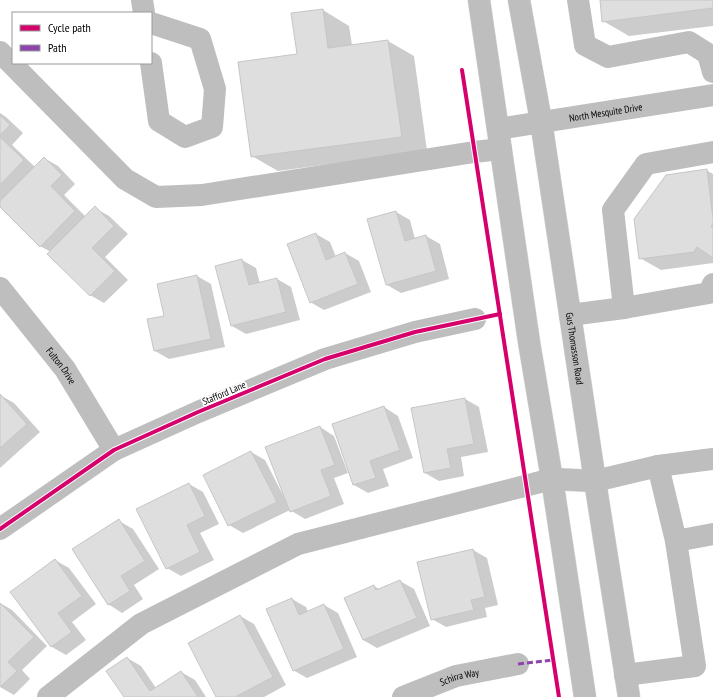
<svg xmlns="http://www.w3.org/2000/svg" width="713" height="697" viewBox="0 0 713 697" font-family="'PT Sans Narrow',sans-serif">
  <rect width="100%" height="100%" fill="#fff"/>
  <g fill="#0003">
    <path d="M601 0H713V26L629 36 603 21Z"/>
    <path d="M323 10 349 26 352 45 388 41 414 56 427 151 278 171 252 156 298 54Z"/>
    <path d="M0 113 6 117 23 133 12 145 35 167 44 158 58 166 75 184 64 195 86 217 95 208 109 216 128 234 105 257 128 280 104 303 90 295 51 252 40 246 0 206Z"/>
    <path d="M706 170 713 174V263L661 270 640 258Z"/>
    <path d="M396 212 410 220 415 239 426 236 440 244 449 279 401 293 387 285Z"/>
    <path d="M316 234 330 242 336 257 345 253 359 261 371 292 324 310 310 302Z"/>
    <path d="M242 260 256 268 260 284 277 279 291 287 300 320 246 334 232 326Z"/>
    <path d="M197 276 211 284 225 347 169 359 155 351 149 320 165 317Z"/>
    <path d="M0 395 14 403 40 432 0 468Z"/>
    <path d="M465 399 479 407 488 452 461 457 464 476 439 481 425 473Z"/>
    <path d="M384 407 398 416 413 458 383 469 389 486 368 493 354 485Z"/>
    <path d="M320 427 334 436 348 473 334 478 344 504 305 519 290 510 243 533 229 525 251 452 265 460 284 497Z"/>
    <path d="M189 484 203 492 219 524 200 533 214 560 181 576 167 568Z"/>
    <path d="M119 521 133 529 159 569 134 585 143 599 122 613 108 604Z"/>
    <path d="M473 550 487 558 498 605 485 608 487 617 446 627 432 619Z"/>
    <path d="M55 560 69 568 96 604 72 622 86 640 66 655 52 647 12 592Z"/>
    <path d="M400 581 414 589 430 626 377 648 363 640 374 586 379 589Z"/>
    <path d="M292 599 306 607 308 612 324 605 338 613 357 657 307 678 293 670Z"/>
    <path d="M0 603 12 610 47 646 22 670 30 679 14 695 0 687Z"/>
    <path d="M240 616 254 624 286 685 264 697H217Z"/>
    <path d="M127 658 141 666 156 688 181 672 195 680 206 697H125Z"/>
  </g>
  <g fill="#dedede" stroke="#c6c6c6">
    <path d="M600 0H713V8L602 22Z"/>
    <path d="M323 9 328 48 388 40 402 137 251 157 238 62 297 54 291 13Z"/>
    <path d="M0 115 10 125 0 135Z"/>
    <path d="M0 137 24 160 0 185Z"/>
    <path d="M44 157 62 175 51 186 75 211 40 247 0 207V201Z"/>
    <path d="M707 169 713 219V223L711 227 713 228V258L697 247 694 252 639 259 634 219 666 175Z"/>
    <path d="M95 206 114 226 92 248 115 271 90 296 47 254Z"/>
    <path d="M396 211 405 241 426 235 436 271 386 285 367 219Z"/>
    <path d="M316 233 326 260 345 252 358 284 310 303 287 244Z"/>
    <path d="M242 259 249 285 277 278 286 312 231 326 215 266Z"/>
    <path d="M197 275 211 339 154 351 147 319 164 316 157 284Z"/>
    <path d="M0 394 27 424 0 448Z"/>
    <path d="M465 398 474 444 447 449 451 468 424 473 411 408Z"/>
    <path d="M384 406 400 450 370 461 376 478 353 485 332 424Z"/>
    <path d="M320 426 335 465 321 470 331 496 290 512 265 447Z"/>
    <path d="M251 451 277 502 228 526 203 475Z"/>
    <path d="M189 483 205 516 187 525 200 552 166 569 136 509Z"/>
    <path d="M119 519 145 561 121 576 130 591 108 605 72 549Z"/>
    <path d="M473 549 485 597 471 600 474 610 431 620 417 562Z"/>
    <path d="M55 559 82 596 58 613 72 632 51 647 10 592Z"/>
    <path d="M400 580 417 618 363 640 344 598 374 585 376 590Z"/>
    <path d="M292 598 299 615 324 604 344 649 293 671 266 609Z"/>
    <path d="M0 603 34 637 8 662 17 671 0 687Z"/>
    <path d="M240 615 273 677 235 697H216L188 643Z"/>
    <path d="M127 657 150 691 181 671 198 697H124L106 671Z"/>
  </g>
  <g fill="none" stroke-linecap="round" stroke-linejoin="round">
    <defs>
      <g id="major">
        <path d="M479 0 529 342 552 479 585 697"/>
        <path id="s4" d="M519 0 541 121 595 481 629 697"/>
        <path d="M552 479 595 481"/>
      </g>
    </defs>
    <use href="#major" stroke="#dbdbdb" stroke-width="23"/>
    <g stroke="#bebebe" stroke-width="22">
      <path d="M142 0 144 13"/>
      <path d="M578 0 585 45 608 57 689 42 708 54 713 72"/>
      <path d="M0 52 125 179 156 197 202 195 474 152 501 149"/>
      <path d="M151 63 159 121 185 137 212 127 215 89 200 39 151 23"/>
      <path id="s1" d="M498 129 713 95"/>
      <path id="s2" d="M0 288 65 369 114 450"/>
      <path d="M624 308 709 293 713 284"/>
      <path d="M570 315 624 308 613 210 646 164 713 152"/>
      <path d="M658 466 676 541 713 534"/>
      <path d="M595 481 658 466 713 459"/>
      <path d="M0 529 114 450 198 412 325 359 415 332 475 319"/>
      <path d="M625 675 695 666 676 541"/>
      <path d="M48 697 141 624 298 544 552 479"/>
      <path id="s3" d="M403 697 456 676 518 664"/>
    </g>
    <use href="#major" stroke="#bebebe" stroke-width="22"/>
    <path stroke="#8e44ad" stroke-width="3" stroke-dasharray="6 3" stroke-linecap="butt" d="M518 664 553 660"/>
    <defs>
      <g id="cycleway">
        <path d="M462 70 559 697"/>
        <path d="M0 529 114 450 198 412 325 359 415 332 500 314"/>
      </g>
    </defs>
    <use href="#cycleway" stroke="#fff" stroke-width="6"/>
    <use href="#cycleway" stroke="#d6006c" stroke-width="4"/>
  </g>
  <g text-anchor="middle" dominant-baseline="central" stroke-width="3.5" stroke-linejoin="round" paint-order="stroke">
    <g font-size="10" fill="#000" stroke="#fff">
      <text stroke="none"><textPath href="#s1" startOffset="109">North Mesquite Drive</textPath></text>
      <text stroke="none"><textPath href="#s4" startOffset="353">Gus Thomasson Road</textPath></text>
      <text stroke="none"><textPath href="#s2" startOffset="99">Fulton Drive</textPath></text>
      <text transform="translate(224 393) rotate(-23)">Stafford Lane</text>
      <text stroke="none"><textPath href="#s3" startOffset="60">Schirra Way</textPath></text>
    </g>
  </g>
  <rect x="12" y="12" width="140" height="52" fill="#ffffff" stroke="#999999"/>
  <rect x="20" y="25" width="20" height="6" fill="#d6006c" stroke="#999999"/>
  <text x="48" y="32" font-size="12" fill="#000000">Cycle path</text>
  <rect x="20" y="45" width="20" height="6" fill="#8e44ad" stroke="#999999"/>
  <text x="48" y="52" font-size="12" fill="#000000">Path</text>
</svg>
